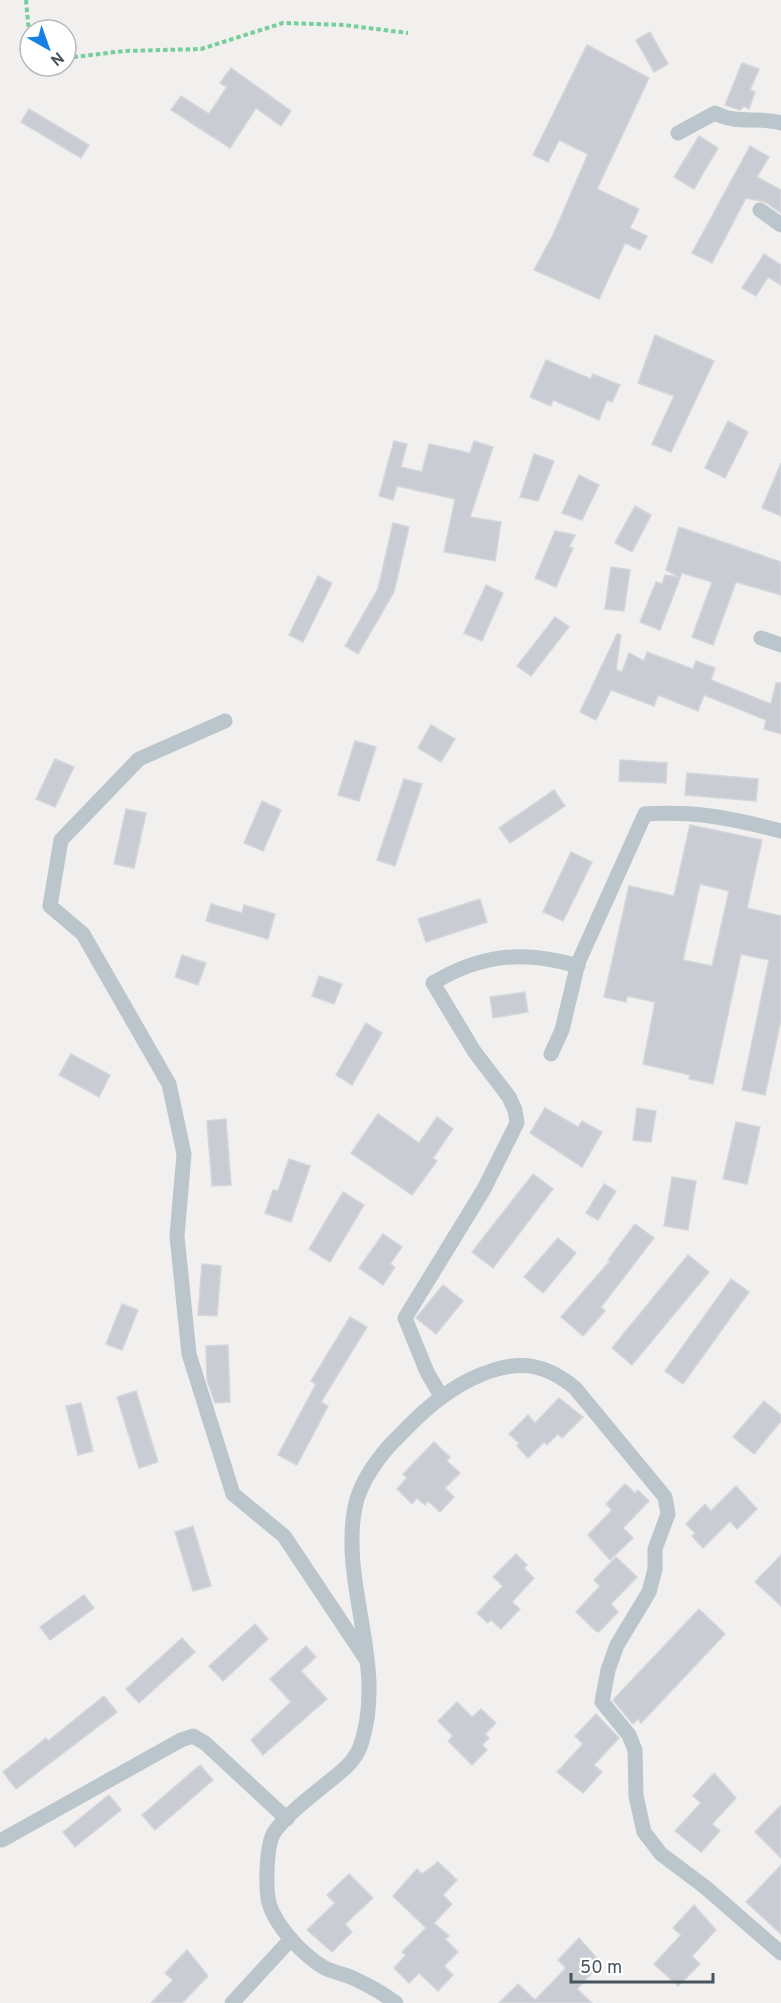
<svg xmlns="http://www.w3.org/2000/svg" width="781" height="2003" viewBox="0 0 781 2003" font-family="Overpass,sans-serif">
  <rect width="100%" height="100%" fill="#f2efef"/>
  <g fill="#c9ccd2" stroke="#d3d6db" stroke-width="1.5" fill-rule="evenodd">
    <path d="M650 32 668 64 654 72 636 40Z"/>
    <path d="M587 45 649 78 597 189 639 209 630 228 647 236 640 250 625 243 599 299 534 270 553 235 588 154 559 140 548 162 533 155Z"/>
    <path d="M742 63 759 69 750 90 755 92 749 109 744 106 740 110 725 105Z"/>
    <path d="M231 68 291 111 281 126 256 108 230 148 171 110 181 96 209 114 227 87 220 83Z"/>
    <path d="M29 109 89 145 81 158 21 122Z"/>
    <path d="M699 136 718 148 694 189 674 177Z"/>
    <path d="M750 146 769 157 757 177 781 190V213L765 202 746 198 712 263 692 253Z"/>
    <path d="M764 254 781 265V285L768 277 756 296 742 288Z"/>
    <path d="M655 335 714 361 671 452 652 444 674 396 638 383Z"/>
    <path d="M546 360 591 379 593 374 620 385 612 402 607 400 599 420 553 400 551 406 530 397Z"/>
    <path d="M728 421 748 432 725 478 705 468Z"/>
    <path d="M394 441 407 444 401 467 422 472 429 444 470 453 474 441 493 447 470 517 501 522 495 561 444 552 455 499 397 486 393 500 379 496Z"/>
    <path d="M534 454 554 461 538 501 520 497Z"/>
    <path d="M781 463V516L762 508Z"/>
    <path d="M579 475 599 485 582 520 562 513Z"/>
    <path d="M635 506 651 515 632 552 615 543Z"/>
    <path d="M393 523 409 527 394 592 358 654 345 646 378 589Z"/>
    <path d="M679 527 781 562V595L736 582 713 645 692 637 712 582 682 573 660 630 640 622 656 582 662 584 665 575 679 577 666 570Z"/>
    <path d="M555 531 575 535 569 547 573 548 556 587 535 578Z"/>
    <path d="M611 567 630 570 624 611 605 609Z"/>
    <path d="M318 576 332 583 303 642 289 635Z"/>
    <path d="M486 585 503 593 482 641 464 633Z"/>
    <path d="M555 617 569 627 531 676 517 666Z"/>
    <path d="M617 634 621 635 616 670 622 672 629 653 644 661 647 652 693 669 696 661 715 668 711 680 771 704 776 683H781V734L764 729 766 720 704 695 698 711 658 695 654 706 611 690 596 720 580 712Z"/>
    <path d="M431 725 455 739 441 762 418 748Z"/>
    <path d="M355 741 376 747 359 801 338 795Z"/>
    <path d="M55 759 74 767 55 807 36 799Z"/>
    <path d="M620 760 667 763 666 783 619 781Z"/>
    <path d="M687 773 758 779 756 801 685 795Z"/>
    <path d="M404 779 422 784 395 866 377 860Z"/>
    <path d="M554 790 565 806 510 843 499 828Z"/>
    <path d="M262 801 281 810 263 851 244 843Z"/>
    <path d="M126 809 146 813 134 868 114 864Z"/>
    <path d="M690 825 762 840 747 908 781 916V1019L765 1095 742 1090 769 960 741 954 713 1084 689 1079 690 1075 643 1064 655 1002 627 996 626 1002 604 997 629 886 674 896ZM700 884 729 891 712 966 683 960Z"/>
    <path d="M571 852 592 862 563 921 543 912Z"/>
    <path d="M480 899 487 922 426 942 418 919Z"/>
    <path d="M211 904 242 913 244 905 275 914 268 939 206 921Z"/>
    <path d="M182 955 206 963 198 985 175 977Z"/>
    <path d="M319 976 342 984 334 1004 312 996Z"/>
    <path d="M525 992 528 1012 493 1018 490 997Z"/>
    <path d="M366 1023 382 1033 352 1085 336 1075Z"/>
    <path d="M71 1054 110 1075 99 1097 59 1075Z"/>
    <path d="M545 1108 578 1127 582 1121 602 1132 582 1167 530 1133Z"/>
    <path d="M637 1108 656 1111 651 1142 633 1140Z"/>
    <path d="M378 1114 419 1143 437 1117 453 1129 433 1158 437 1161 412 1195 351 1153Z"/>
    <path d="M226 1119 231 1185 212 1186 207 1121Z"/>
    <path d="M736 1122 760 1127 747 1184 723 1179Z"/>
    <path d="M289 1159 310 1166 291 1222 265 1213 273 1190 278 1191Z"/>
    <path d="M533 1174 553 1189 493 1268 472 1252Z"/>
    <path d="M672 1177 696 1181 688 1230 664 1226Z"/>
    <path d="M604 1184 616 1191 598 1220 586 1213Z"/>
    <path d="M343 1192 364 1205 330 1262 309 1249Z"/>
    <path d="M635 1224 654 1238 601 1307 605 1311 583 1336 561 1317 610 1261 608 1260Z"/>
    <path d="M383 1234 402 1247 390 1264 395 1267 383 1285 359 1268Z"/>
    <path d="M558 1238 576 1253 543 1293 524 1277Z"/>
    <path d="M688 1255 709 1272 632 1365 612 1348Z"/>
    <path d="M202 1264 221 1266 217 1316 198 1315Z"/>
    <path d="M731 1279 749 1292 683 1384 665 1371Z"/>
    <path d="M443 1285 463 1301 436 1334 416 1318Z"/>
    <path d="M122 1304 138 1310 122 1350 106 1344Z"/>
    <path d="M350 1317 367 1327 321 1402 328 1406 297 1465 278 1455 316 1384 311 1381Z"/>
    <path d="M228 1345 230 1402 215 1403 207 1380 206 1346Z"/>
    <path d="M136 1391 158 1462 139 1468 117 1397Z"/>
    <path d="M559 1398 583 1417 562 1438 558 1434 547 1445 544 1442 528 1458 517 1446 519 1443 509 1434 528 1415 535 1423Z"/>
    <path d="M764 1401 781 1415V1421L754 1454 733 1437Z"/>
    <path d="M81 1403 93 1451 78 1455 66 1406Z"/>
    <path d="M434 1442 450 1457 447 1461 460 1473 445 1488 454 1497 440 1512 428 1501 425 1505 417 1498 412 1504 397 1489 407 1478 403 1474Z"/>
    <path d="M625 1484 635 1493 638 1490 649 1501 623 1528 633 1538 610 1560 588 1535 612 1510 606 1504Z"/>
    <path d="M736 1486 757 1509 737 1529 730 1521 703 1548 692 1536 695 1533 686 1524 705 1504 711 1511Z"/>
    <path d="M193 1526 211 1586 193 1591 175 1532Z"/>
    <path d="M516 1554 527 1565 524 1568 534 1578 512 1602 520 1609 501 1629 491 1620 488 1623 477 1613 503 1586 493 1577Z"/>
    <path d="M781 1555V1606L755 1582Z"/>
    <path d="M616 1557 637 1577 611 1604 618 1612 599 1632 596 1631 576 1612 600 1586 594 1580Z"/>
    <path d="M84 1595 94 1608 50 1640 40 1627Z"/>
    <path d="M699 1609 725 1634 641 1723 638 1719 633 1724 613 1700Z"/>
    <path d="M255 1624 268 1639 223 1681 209 1666Z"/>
    <path d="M182 1638 195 1652 139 1703 126 1689Z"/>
    <path d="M306 1646 316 1657 301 1671 327 1699 263 1755 251 1740 291 1702 270 1679Z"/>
    <path d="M104 1696 117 1712 16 1789 3 1772 46 1738 48 1741Z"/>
    <path d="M457 1702 472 1717 481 1709 496 1723 485 1734 489 1738 482 1745 487 1750 472 1765 448 1741 453 1736 438 1721Z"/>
    <path d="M596 1714 619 1738 594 1765 602 1772 583 1793 557 1772 583 1744 575 1736Z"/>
    <path d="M200 1765 213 1780 155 1830 142 1815Z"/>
    <path d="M714 1773 736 1798 712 1824 720 1831 701 1852 675 1831 701 1803 693 1796Z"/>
    <path d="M109 1795 121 1810 75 1847 63 1832Z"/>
    <path d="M781 1805V1858L755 1832Z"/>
    <path d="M438 1862 457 1880 443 1895 452 1904 434 1923 449 1936 445 1939 458 1952 444 1966 453 1975 438 1991 419 1973 409 1983 394 1968 406 1955 402 1952 426 1928 393 1896 417 1869 422 1874Z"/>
    <path d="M781 1865V1934L746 1902Z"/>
    <path d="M349 1874 373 1898 345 1924 352 1932 332 1952 307 1930 335 1903 327 1895Z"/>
    <path d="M694 1905 716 1930 692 1956 700 1964 678 1986 654 1964 681 1935 673 1928Z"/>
    <path d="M579 1938 601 1963 577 1989 592 2003H499L518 1984 535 2000 566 1968 558 1960Z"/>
    <path d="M187 1950 208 1976 182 2003H151L173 1980 165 1973Z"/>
  </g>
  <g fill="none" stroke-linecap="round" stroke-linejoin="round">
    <g stroke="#74cf9a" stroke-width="4" stroke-dasharray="4.5 3" stroke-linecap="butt">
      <path d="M26 0 30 44"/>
      <path d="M66 58 124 51 201 49 283 23 344 25 408 33"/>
    </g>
    <g stroke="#bac5cc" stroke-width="15">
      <path d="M678 133 715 113C736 125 759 116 781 123"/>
      <path d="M760 210 781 225"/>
      <path d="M761 638 781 645"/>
      <path d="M225 721 139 759 61 840 50 906 83 934 169 1084 184 1154 177 1236 189 1354 233 1494 284 1536 366 1659"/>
      <path d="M551 1054 562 1030 578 963 645 814C697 811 731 818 781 831"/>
      <path d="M441 1396 427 1372 405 1318 484 1189 517 1123 515 1110 509 1097 474 1051 433 983C481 954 524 950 578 966"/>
      <path d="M2 1840 181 1740 193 1736 205 1743 287 1819"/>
      <path d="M232 2003 291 1939"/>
      <path d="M396 2003C384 1994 368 1985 353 1978 344 1974 332 1972 323 1967 302 1954 272 1923 268 1898 266 1883 266 1843 275 1831 290 1811 313 1795 332 1779 346 1768 357 1759 362 1741 386 1663 340 1584 355 1507 360 1481 381 1453 400 1435 422 1412 443 1393 471 1379 511 1360 540 1359 575 1388L665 1497 668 1514 655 1549V1569L649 1592 617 1645 608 1670 602 1702 629 1735 635 1750 636 1796 644 1832 661 1854 705 1887 781 1953"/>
    </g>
  </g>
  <g transform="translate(48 48) rotate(140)"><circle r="28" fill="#ffffff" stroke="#b5bbbe" stroke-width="1.5"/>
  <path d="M0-4.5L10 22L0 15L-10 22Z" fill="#1581e5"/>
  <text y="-9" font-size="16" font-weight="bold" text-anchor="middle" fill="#47545d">N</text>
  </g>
  <path d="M571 1973v9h142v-9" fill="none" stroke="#47545d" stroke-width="3"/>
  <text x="580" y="1973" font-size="18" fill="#47545d" stroke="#ffffff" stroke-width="4.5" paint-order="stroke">50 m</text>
</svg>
